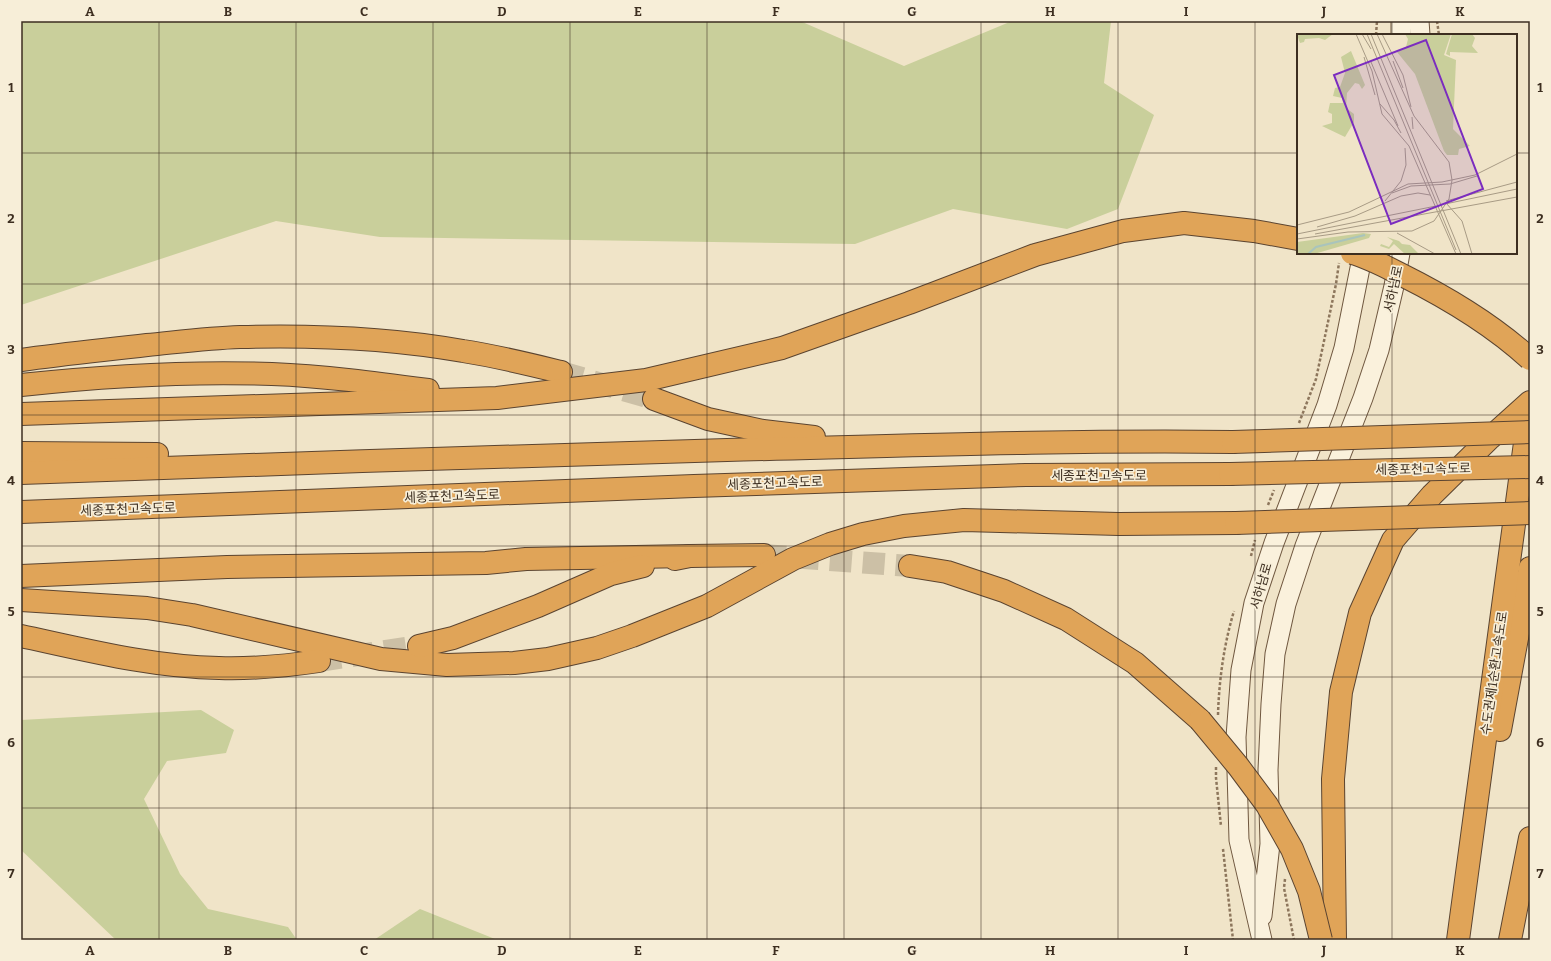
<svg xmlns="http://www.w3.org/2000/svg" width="1551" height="961" viewBox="0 0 1551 961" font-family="Bitter,'Noto Sans KR',serif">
  <rect width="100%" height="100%" fill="#f0e4c8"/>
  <g fill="#c9cf9b">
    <path d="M21 21H800L904 66 1012 21H1111L1104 83 1154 115 1118 209 1067 229 953 209 855 244 380 237 276 221 21 305Z"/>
    <path d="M201 710 234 730 226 753 167 761 144 799 180 874 208 909 288 927 297 940H116L21 850V720Z"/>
    <path d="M420 909 495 939 496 940H374Z"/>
  </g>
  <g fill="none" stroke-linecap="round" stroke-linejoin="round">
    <g stroke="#ccc0a6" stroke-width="22" stroke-dasharray="22 11" stroke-linecap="butt">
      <path d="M561 372 654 399"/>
      <path d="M764 555 910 566"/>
      <path d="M319 661 419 646"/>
    </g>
    <defs>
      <g id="secondary">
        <path d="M1419 21 1420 35"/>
        <path d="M1401 35V21"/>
        <path d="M1262 916 1270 844 1268 770 1271 704 1275 654 1286 604 1305 546 1363 398 1379 350 1394 286 1400 253"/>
        <path d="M1262 940 1239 840 1236 737 1241 670 1254 603 1274 543 1327 405 1344 348 1363 253"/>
      </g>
      <g id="motorway">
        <path d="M21 360C63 354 105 350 147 345 178 342 209 338 240 337 314 335 390 338 463 351 496 356 528 364 561 372"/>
        <path d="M21 385C104 376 188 371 272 374 324 376 376 383 428 390"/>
        <path d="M654 399 708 419 763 431 814 437"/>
        <path d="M21 414 497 398 646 380 782 348 909 303 1035 255 1123 231 1184 223 1254 231 1298 239"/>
        <path d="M21 453 157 454"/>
        <path d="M21 473C256 464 492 457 727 450 896 446 1065 440 1233 442"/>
        <path d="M21 512 694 486 1026 475 1230 474"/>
        <path d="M675 559 690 556 764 555"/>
        <path d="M910 566 947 572 1004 591 1066 619 1135 663 1200 720"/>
        <path d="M21 576 227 567 486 563 526 559 690 556"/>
        <path d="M21 600 147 608 192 615 381 659 447 665 514 663 548 659 597 648 632 636 707 606 793 559 830 544 863 534 904 526 964 520 1119 524 1236 523"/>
        <path d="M21 636C86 650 152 667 219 668 253 669 286 666 319 661"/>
        <path d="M419 646 453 638 538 606 611 574 643 566"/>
        <path d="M1500 730 1530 568"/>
        <path d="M1335 940 1333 779 1341 692 1360 613 1393 540 1432 495 1490 438 1530 402"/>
        <path d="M1458 940 1529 413"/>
        <path d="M1510 940 1530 838"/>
      </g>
    </defs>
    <use href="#secondary" stroke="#6f573f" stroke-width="21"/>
    <use href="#motorway" stroke="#5b4430" stroke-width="24"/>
    <g stroke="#8d765c" stroke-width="2.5" stroke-dasharray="3 2" stroke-linecap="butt">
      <path d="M1437 21 1439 35"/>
      <path d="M1376 35 1377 21"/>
      <path d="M1299 423 1316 379 1336 284 1339 263"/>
      <path d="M1268 505 1274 490"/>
      <path d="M1251 556 1255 540"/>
      <path d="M1218 715C1219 680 1224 644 1234 611"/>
      <path d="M1216 767V778L1221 826"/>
      <path d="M1223 849 1233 940"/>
      <path d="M1285 879 1284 888 1294 940"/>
    </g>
    <use href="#secondary" stroke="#faf1dc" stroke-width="19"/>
    <use href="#motorway" stroke="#e0a458" stroke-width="22"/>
    <defs>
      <g id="motorway-bridge">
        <path d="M1352 253C1370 258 1386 267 1402 275 1448 298 1492 324 1530 359"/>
        <path d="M1233 442 1530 432"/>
        <path d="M1230 474 1530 467"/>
        <path d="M1236 523 1530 513"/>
        <path d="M1200 720 1238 766 1267 805 1292 849 1309 891 1321 940"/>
      </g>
    </defs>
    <use href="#motorway-bridge" stroke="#5b4430" stroke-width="24" stroke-linecap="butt"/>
    <use href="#motorway-bridge" stroke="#e0a458" stroke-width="22"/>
  </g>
  <path fill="none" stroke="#3d2e20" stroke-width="1" stroke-opacity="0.55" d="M159 21V940M296 21V940M433 21V940M570 21V940M707 21V940M844 21V940M981 21V940M1118 21V940M1255 21V940M1392 21V35M21 153H1298M1516 153H1530M1392 253V940M21 284H1530M21 415H1530M21 546H1530M21 677H1530M21 808H1530"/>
  <g text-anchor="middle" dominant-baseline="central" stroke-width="3.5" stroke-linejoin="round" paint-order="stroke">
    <g font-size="13" fill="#3d2e20" stroke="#f7eed8">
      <text transform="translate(1393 289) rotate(-78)">서하남로</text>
      <text transform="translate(1423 469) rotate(-1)">세종포천고속도로</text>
      <text x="1099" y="475">세종포천고속도로</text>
      <text transform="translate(775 483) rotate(-2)">세종포천고속도로</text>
      <text transform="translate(452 496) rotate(-2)">세종포천고속도로</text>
      <text transform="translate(128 509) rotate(-2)">세종포천고속도로</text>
      <text transform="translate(1261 586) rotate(-74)">서하남로</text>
      <text transform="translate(1494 673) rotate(-82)">수도권제1순환고속도로</text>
    </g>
  </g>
  <g transform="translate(1297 34)">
    <rect width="220" height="220" fill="#f0e4c8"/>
    <path d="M36 0 28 6 22 4 8 5 7 8 3 9 0 1ZM108 0H154L147 21 159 26 156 95 173 112 162 115 161 121H150L147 117 118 40 100 18 109 13 111 5ZM155 0H175L178 4 175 12 181 19 153 18V22L149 20ZM54 17 68 51 65 55 62 50 58 49 50 59 49 74 57 80V88L48 103 25 92 35 89V80L31 78 33 69H46L45 64 36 62 38 54 43 53 48 39 44 23ZM66 199 74 200 72 204 17 220H0V208ZM90 203 102 207 105 210 113 211 122 220H108L97 210 92 215 83 212 84 210 92 213 96 207Z" fill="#c9cf9b"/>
    <path fill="none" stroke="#a9c4bc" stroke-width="2" d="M11 220 19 213 68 201"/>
    <path fill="none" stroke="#a89b85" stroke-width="1" d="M59 0 75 37 85 80 112 112 159 220M65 0 74 15M70 0 159 216M74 0 164 220M85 0 106 41 114 73M67 23 78 61M96 27 106 54M74 28 101 92M83 70 97 86 104 99M115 83 116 95M95 159 114 152 153 150 180 142M88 167 104 147 109 131 108 114M149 167 220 148M149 169 165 187 175 220M148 170 220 155M0 191 52 178 111 150 145 148 178 141 220 120M20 193 58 182 104 162 121 159 133 161M100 199 138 220M0 200 139 172M18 200 220 163M0 205 51 198 115 197 137 187 152 165 155 146 152 128 117 82 80 0"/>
    <path fill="#7b2cbf" fill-opacity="0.15" stroke="#7b2cbf" stroke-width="2" d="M129 6 186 155 94 190 37 41Z"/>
    <rect width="220" height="220" fill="none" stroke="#3d2e20" stroke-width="2"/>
  </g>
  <rect width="1551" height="961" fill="none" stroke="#f7eed8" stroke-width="44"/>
  <rect x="22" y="22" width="1507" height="917" fill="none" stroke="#3d2e20" stroke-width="1.5"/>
  <g font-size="13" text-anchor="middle" font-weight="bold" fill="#3d2e20">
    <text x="90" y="16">A</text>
    <text x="228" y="16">B</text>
    <text x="364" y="16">C</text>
    <text x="502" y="16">D</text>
    <text x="638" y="16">E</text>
    <text x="776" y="16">F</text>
    <text x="912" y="16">G</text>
    <text x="1050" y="16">H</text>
    <text x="1186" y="16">I</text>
    <text x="1324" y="16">J</text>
    <text x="1460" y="16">K</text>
    <text x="11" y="92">1</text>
    <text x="1540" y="92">1</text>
    <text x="11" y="223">2</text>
    <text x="1540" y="223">2</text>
    <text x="11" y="354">3</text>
    <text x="1540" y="354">3</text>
    <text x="11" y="485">4</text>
    <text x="1540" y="485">4</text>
    <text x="11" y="616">5</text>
    <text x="1540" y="616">5</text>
    <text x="11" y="747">6</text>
    <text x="1540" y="747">6</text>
    <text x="11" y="878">7</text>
    <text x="1540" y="878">7</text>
    <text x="90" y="955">A</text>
    <text x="228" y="955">B</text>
    <text x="364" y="955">C</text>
    <text x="502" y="955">D</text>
    <text x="638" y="955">E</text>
    <text x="776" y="955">F</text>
    <text x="912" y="955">G</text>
    <text x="1050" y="955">H</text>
    <text x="1186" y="955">I</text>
    <text x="1324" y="955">J</text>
    <text x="1460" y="955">K</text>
  </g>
</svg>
